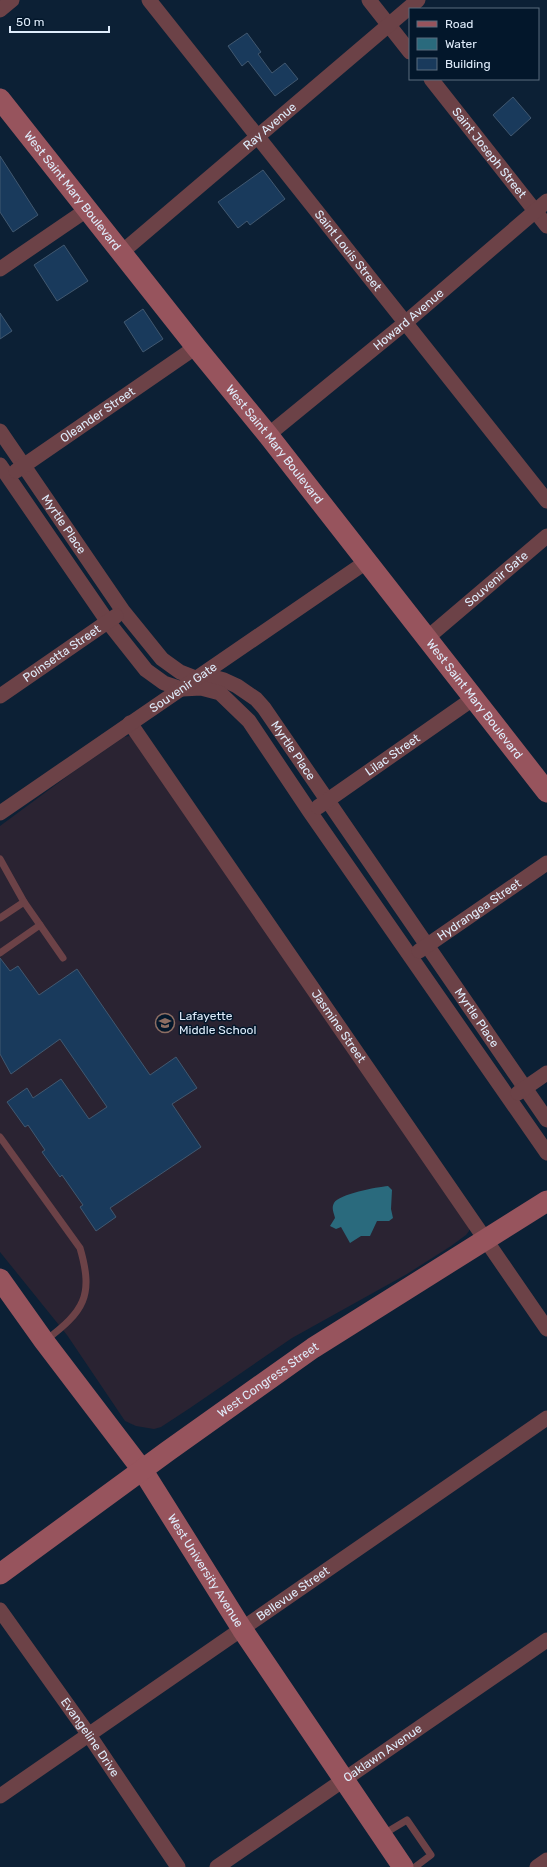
<svg xmlns="http://www.w3.org/2000/svg" width="547" height="1867" viewBox="0 0 547 1867" font-family="Rubik,sans-serif">
  <rect width="100%" height="100%" fill="#0c2035"/>
  <path fill="#2a2332" d="M129 736 133 737 469 1226V1231L466 1235 451 1246 407 1274 292 1338 190 1408 161 1427 154 1429 136 1426 125 1421 67 1335 0 1252V826L73 772 124 737Z"/>
  <path fill="#2a6a7d" d="M388 1186 392 1190 391 1209 393 1218 389 1221H377L370 1236H361L350 1243 341 1227 336 1229 330 1226 335 1218C334 1213 331 1208 334 1203 339 1194 377 1187 388 1186Z"/>
  <g fill="#193a5c" stroke="#415870">
    <path d="M247 33 261 52 258 54 272 73 285 63 298 79 275 96 248 61 242 66 228 46Z"/>
    <path d="M513 97 531 118 511 136 493 115Z"/>
    <path d="M0 156 38 215 13 232 0 212Z"/>
    <path d="M263 170 285 199 250 225 247 221 238 228 218 202Z"/>
    <path d="M64 245 88 281 57 301 34 265Z"/>
    <path d="M143 309 163 339 143 352 124 322Z"/>
    <path d="M0 313 12 331 0 339Z"/>
    <path d="M0 958 10 971 18 966 39 995 77 969 150 1075 176 1057 197 1088 172 1104 201 1147 110 1208 116 1217 96 1231 80 1207 83 1205 62 1175 60 1177 42 1152 45 1150 28 1125 25 1127 7 1102 27 1088 33 1098 61 1079 89 1119 107 1107 60 1039 11 1074 0 1054Z"/>
  </g>
  <g fill="none" stroke-linecap="round" stroke-linejoin="round">
    <g stroke="#6c4247" stroke-width="7">
      <path d="M0 859 24 902"/>
      <path d="M0 918 24 902 63 958"/>
      <path d="M0 953 40 925"/>
      <path d="M0 1137 80 1248C94 1296 84 1311 46 1340"/>
      <path d="M382 1835 407 1820 431 1855 415 1867"/>
    </g>
    <g stroke="#6c4247" stroke-width="15">
      <path id="s1" d="M149 0 547 501"/>
      <path d="M369 0 410 52"/>
      <path d="M0 10 12 0"/>
      <path id="s2" d="M431 79 547 226"/>
      <path id="s3" d="M122 252 418 0"/>
      <path d="M0 269 88 209"/>
      <path id="s4" d="M0 431 123 611 162 659 180 672 198 679 213 677 224 680 237 686 256 699 264 708 547 1120"/>
      <path id="s5" d="M268 435 405 323 547 201"/>
      <path d="M0 465 108 622 146 670 164 683 182 689 201 688 220 693 249 721 310 812 547 1153"/>
      <path id="s6" d="M16 471 196 347"/>
      <path id="s7" d="M427 638 547 536"/>
      <path id="s8" d="M0 696 116 616"/>
      <path id="s9" d="M130 723 547 1329"/>
      <path id="s10" d="M318 807 474 698"/>
      <path id="s11" d="M0 813C122 729 245 646 366 562"/>
      <path id="s12" d="M419 951 547 863"/>
      <path d="M518 1093 547 1073"/>
      <path id="s13" d="M0 1610 89 1735 178 1867"/>
      <path id="s14" d="M0 1796 547 1418"/>
      <path id="s15" d="M217 1867 547 1640"/>
      <path d="M537 1867 547 1860"/>
    </g>
    <g stroke="#97545d" stroke-width="21">
      <path id="s16" d="M0 99 196 347 268 435 547 792"/>
      <path id="s17" d="M0 1279 44 1341 143 1471 242 1629 403 1867"/>
      <path id="s18" d="M0 1574 168 1451 313 1348 547 1201"/>
    </g>
  </g>
  <defs>
    <symbol id="school-ring" viewBox="-11 -11 22 22"><circle r="9.5" fill="#03172b" stroke="#8d6e63" stroke-width="1.5"/><path d="M0-5L7-2L0 1L-7-2ZM-4 1L0 2.5L4 1V4Q0 6-4 4Z" fill="#8d6e63"/></symbol>
  </defs>
  <g fill-rule="evenodd">
    <use href="#school-ring" x="154" y="1012" width="22" height="22"/>
  </g>
  <g text-anchor="middle" dominant-baseline="central" stroke-width="3" stroke-linejoin="round" paint-order="stroke">
    <g font-size="12" fill="#dfecfb" stroke="#03172b">
      <text stroke="none"><textPath href="#s3" startOffset="194">Ray Avenue</textPath></text>
      <text stroke="none"><textPath href="#s2" startOffset="94">Saint Joseph Street</textPath></text>
      <text stroke="none"><textPath href="#s16" startOffset="117">West Saint Mary Boulevard</textPath></text>
      <text stroke="none"><textPath href="#s1" startOffset="320">Saint Louis Street</textPath></text>
      <text stroke="none"><textPath href="#s5" startOffset="182">Howard Avenue</textPath></text>
      <text stroke="none"><textPath href="#s6" startOffset="99">Oleander Street</textPath></text>
      <text stroke="none"><textPath href="#s16" startOffset="441">West Saint Mary Boulevard</textPath></text>
      <text stroke="none"><textPath href="#s4" startOffset="113">Myrtle Place</textPath></text>
      <text stroke="none"><textPath href="#s7" startOffset="91">Souvenir Gate</textPath></text>
      <text stroke="none"><textPath href="#s8" startOffset="75">Poinsetta Street</textPath></text>
      <text stroke="none"><textPath href="#s11" startOffset="222">Souvenir Gate</textPath></text>
      <text stroke="none"><textPath href="#s16" startOffset="765">West Saint Mary Boulevard</textPath></text>
      <text stroke="none"><textPath href="#s4" startOffset="449">Myrtle Place</textPath></text>
      <text stroke="none"><textPath href="#s10" startOffset="91">Lilac Street</textPath></text>
      <text stroke="none"><textPath href="#s12" startOffset="73">Hydrangea Street</textPath></text>
      <text stroke="none"><textPath href="#s4" startOffset="773">Myrtle Place</textPath></text>
      <text stroke="none"><textPath href="#s9" startOffset="368">Jasmine Street</textPath></text>
      <text stroke="none"><textPath href="#s18" startOffset="331">West Congress Street</textPath></text>
      <text stroke="none"><textPath href="#s17" startOffset="357">West University Avenue</textPath></text>
      <text stroke="none"><textPath href="#s14" startOffset="356">Bellevue Street</textPath></text>
      <text stroke="none"><textPath href="#s13" startOffset="156">Evangeline Drive</textPath></text>
      <text stroke="none"><textPath href="#s15" startOffset="201">Oaklawn Avenue</textPath></text>
    </g>
    <g font-size="12" fill="#dfecfb" stroke="#03172b" text-anchor="start">
      <text x="179" y="1016">Lafayette<tspan x="179" dy="14">Middle School</tspan></text>
    </g>
  </g>
  <rect x="409" y="8" width="130" height="72" fill="#03172b" stroke="#5b6c7e"/>
  <rect x="417" y="21" width="20" height="6" fill="#97545d" stroke="#5b6c7e"/>
  <text x="445" y="28" font-size="12" fill="#dfecfb">Road</text>
  <rect x="417" y="38" width="20" height="12" fill="#2a6a7d" stroke="#5b6c7e"/>
  <text x="445" y="48" font-size="12" fill="#dfecfb">Water</text>
  <rect x="417" y="58" width="20" height="12" fill="#193a5c" stroke="#5b6c7e"/>
  <text x="445" y="68" font-size="12" fill="#dfecfb">Building</text>
  <path d="M10 26v6h99v-6" fill="none" stroke="#dfecfb" stroke-width="2"/>
  <text x="16" y="26" font-size="12" fill="#dfecfb" stroke="#03172b" stroke-width="3" paint-order="stroke">50 m</text>
</svg>
